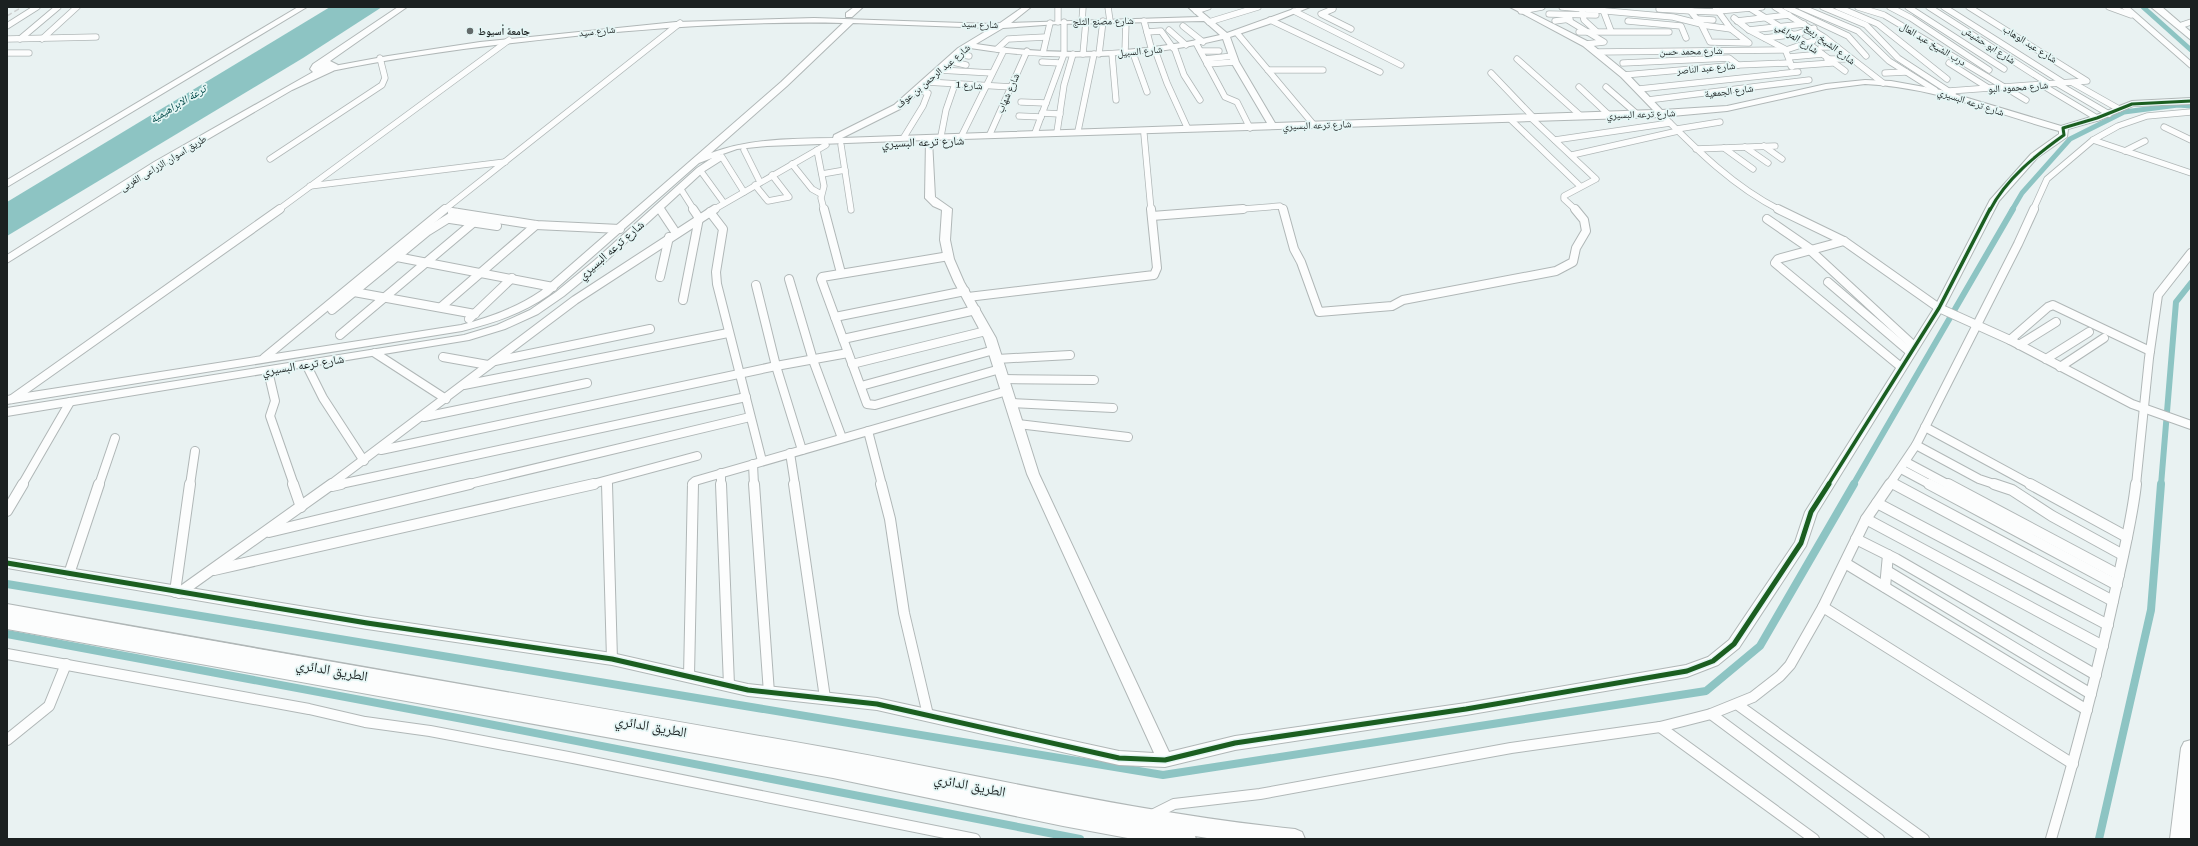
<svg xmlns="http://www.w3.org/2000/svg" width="2198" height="846" viewBox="0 0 2198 846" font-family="'Roboto Serif','Noto Naskh Arabic',serif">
  <rect width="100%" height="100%" fill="#e9f2f2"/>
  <path fill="#8dc4c3" d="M330 7H382L303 58 7 236V202Z"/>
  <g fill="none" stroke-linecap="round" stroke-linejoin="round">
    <g stroke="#8dc4c3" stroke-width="5">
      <path d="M2143 7 2191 50"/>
      <path d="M2012 210 2022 193 2070 139 2124 112 2178 105 2191 106"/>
    </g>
    <g stroke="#8dc4c3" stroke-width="6">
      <path d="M1853 485 2013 209"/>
      <path d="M2161 485 2176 302 2191 283"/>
    </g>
    <g stroke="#8dc4c3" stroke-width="8">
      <path d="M7 584 1163 775 1706 691 1760 646 1854 484"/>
      <path d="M7 634 463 719 1080 839"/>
      <path d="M2099 839 2151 610 2161 484"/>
    </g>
    <defs>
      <g id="street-far2">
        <path d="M1058 7V22"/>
        <path d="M1108 7 1110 21"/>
        <path d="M1330 7 1333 9 1321 14 1351 29"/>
        <path d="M1562 7 1673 17 1701 24"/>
        <path d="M1687 7 1701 24 1710 42 1749 43 1731 29 1715 7"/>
        <path d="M1748 7 1813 47 1845 71"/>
        <path d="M1775 7 1824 37 1883 83"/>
        <path d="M1786 7 1848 36 1866 56"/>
        <path d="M1801 7 1858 31 1889 61 1935 90"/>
        <path d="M1823 7 1866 25 1898 58 1953 94"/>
        <path d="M1838 7 1878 24 1947 79"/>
        <path d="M1858 7 1884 15 2026 100"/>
        <path d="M1890 7 1911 18 1989 70"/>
        <path d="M1908 7 2004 69"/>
        <path d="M1929 7 2049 84"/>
        <path d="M1944 7 2064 83"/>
        <path d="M2109 7 2131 15"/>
        <path d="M2125 7 2191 65"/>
        <path d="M1659 9 1692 11"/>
        <path d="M1603 10 1611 31"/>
        <path d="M1196 11 1208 7"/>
        <path d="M1294 11 1401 65"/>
        <path d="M1521 11 1542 7"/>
        <path d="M1582 11 1584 20 1596 31"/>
        <path d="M1692 11 1718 12"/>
        <path d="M1718 11 1762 7"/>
        <path d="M1549 14 1596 15"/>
        <path d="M1734 18 1749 30 1785 49 1792 67"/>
        <path d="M1566 19 1604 42 1586 44"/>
        <path d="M1698 19 1713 20"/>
        <path d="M1270 20 1380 72"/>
        <path d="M1082 21 1083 7"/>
        <path d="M1144 21 1152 51"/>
        <path d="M1555 21 1570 19"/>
        <path d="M1628 21 1681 26 1686 38"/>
        <path d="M1737 21 1789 15"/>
        <path d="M1209 22 1258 7"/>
        <path d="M1702 25 1731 29"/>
        <path d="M2182 25 2191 22"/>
        <path d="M7 26 37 7"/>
        <path d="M1183 26 1203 42"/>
        <path d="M1169 30 1186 45"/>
        <path d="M1749 30 1804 24"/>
        <path d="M1147 32 1161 31 1173 48"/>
        <path d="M1579 32H1669"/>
        <path d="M1237 33 1314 125"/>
        <path d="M1765 38 1797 34 1814 28"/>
        <path d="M7 39 96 37"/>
        <path d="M20 39 58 7"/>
        <path d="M42 39 77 7"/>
        <path d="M1196 43 1225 97 1237 102 1250 128"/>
        <path d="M1174 47 1184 75 1200 100"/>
        <path d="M1821 47H1837"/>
        <path d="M997 49 1008 39 1046 37"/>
        <path d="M1155 50 1167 83 1187 127"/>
        <path d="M1201 51H1219"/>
        <path d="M1596 52 1786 50 1813 41 1816 32"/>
        <path d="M7 53H29"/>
        <path d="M1043 53 1050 23"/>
        <path d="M1125 53 1126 21"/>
        <path d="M1133 53 1147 92"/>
        <path d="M956 54 969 56"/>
        <path d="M1083 54 1086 21"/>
        <path d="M1099 54 1103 21"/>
        <path d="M1112 54 1116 100"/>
        <path d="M1789 57 1822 54"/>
        <path d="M1205 59 1233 56"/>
        <path d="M1517 59 1581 116"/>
        <path d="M1827 59H1850"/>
        <path d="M949 61 966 65"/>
        <path d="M1042 62 1060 63"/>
        <path d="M1623 63 1729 58 1738 65"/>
        <path d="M1949 63 1990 89"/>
        <path d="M1207 64 1235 62"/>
        <path d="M1791 66 1832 63"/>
        <path d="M939 70 992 73"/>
        <path d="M1268 70H1323"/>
        <path d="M1491 73 1533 117"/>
        <path d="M1885 73 1906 72"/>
        <path d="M1624 75 1738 65 1789 63"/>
        <path d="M926 82 1012 87"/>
        <path d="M2073 83 2119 109"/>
        <path d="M2058 84 2109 114"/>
        <path d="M2042 85 2097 118"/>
        <path d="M1579 87 1609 115"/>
        <path d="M1606 87 1637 114"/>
        <path d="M1639 89 1798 72"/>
        <path d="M1949 91 2087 81 1969 7"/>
        <path d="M1648 100 1809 80"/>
        <path d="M1021 102 1046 103"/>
        <path d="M1042 113 1060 114"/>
        <path d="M1661 114C1697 150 1734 187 1780 210"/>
        <path d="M1019 116 1041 117"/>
        <path d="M1530 117 1596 179 1564 196V199L1576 210"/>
        <path d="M1509 118 1580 186"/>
        <path d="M2164 127 2191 140"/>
        <path d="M1677 129 1720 122"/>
        <path d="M1078 131 1094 54"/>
        <path d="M1057 132 1064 85 1073 54"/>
        <path d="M1035 133 1064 54V22"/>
        <path d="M990 134 1027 51"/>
        <path d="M1144 134 1151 210"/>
        <path d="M962 135 1004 50"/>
        <path d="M941 136 946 110 955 84"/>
        <path d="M904 137 923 106 928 93 918 90"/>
        <path d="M1555 140 1670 123"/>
        <path d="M2093 140 2191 173"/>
        <path d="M841 145 851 210"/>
        <path d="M1764 146 1782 159"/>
        <path d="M1745 147 1768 163"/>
        <path d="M1724 148 1753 169"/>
        <path d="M1696 149 1775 146"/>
        <path d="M744 150 760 182"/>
        <path d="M817 150 824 186 821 198 824 210"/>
        <path d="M2125 151 2145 141"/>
        <path d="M1572 155 1678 131"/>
        <path d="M722 157 744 192"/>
        <path d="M270 159 382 85 385 78 380 58"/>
        <path d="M792 164 812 189 821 194"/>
        <path d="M700 170 724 203"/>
        <path d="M822 174 845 170"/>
        <path d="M755 185 768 201 789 197 772 175"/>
        <path d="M310 186 505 162"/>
        <path d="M680 188 694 210"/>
        <path d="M659 208 660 210"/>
        <path d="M278 210 509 40"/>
        <path d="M444 210 680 23"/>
        <path d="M713 210 826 145"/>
        <path d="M1230 210 1280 206 1284 210"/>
        <path d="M2033 210 2047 179 2093 140 2118 126 2147 116 2191 112"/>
      </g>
      <g id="street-far1">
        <path d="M660 209 676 233"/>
        <path d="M824 209 841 273"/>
        <path d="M1283 209 1294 249 1301 262 1319 312 1392 306 1403 300 1556 271 1573 262 1576 248 1586 231 1584 220 1575 209"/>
        <path d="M1778 209 1844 241 1939 308 2010 340 2132 404 2191 425"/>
        <path d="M452 212 536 225 620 229"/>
        <path d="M710 212 723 229 716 272 717 284 762 461"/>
        <path d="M1152 216 1243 209"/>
        <path d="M450 219 497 226"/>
        <path d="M1767 219 1812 250"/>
        <path d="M1844 241 1778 259 1775 263 1901 367"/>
        <path d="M1810 250 1914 346"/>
        <path d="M949 256 822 277 821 279 867 404 875 405 1000 369"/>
        <path d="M397 257 553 287"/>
        <path d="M660 277 669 237"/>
        <path d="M789 279 813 360 842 438"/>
        <path d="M1828 282 1910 352"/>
        <path d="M756 285 776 366 802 450"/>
        <path d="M354 292 475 314"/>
        <path d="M968 297 1154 275 1157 268 1151 209"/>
        <path d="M683 300 699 218 693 209"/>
        <path d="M441 307 536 225"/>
        <path d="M332 310 428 231 457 213"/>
        <path d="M835 317 965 291"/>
        <path d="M469 319 512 278"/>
        <path d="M340 335 473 223"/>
        <path d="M843 339 976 310"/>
        <path d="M2010 340 2048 307 2053 305 2150 351"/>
        <path d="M2019 345 2056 322"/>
        <path d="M375 353 446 399"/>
        <path d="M443 357 488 365"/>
        <path d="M264 358 445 209"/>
        <path d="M997 359 1070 355"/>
        <path d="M2046 359 2089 332"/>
        <path d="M495 361 650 329"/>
        <path d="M306 364 323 398 364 461"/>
        <path d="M852 364 986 331"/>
        <path d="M2060 367 2104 338"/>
        <path d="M268 371 275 401 270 416 294 485"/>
        <path d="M1004 379 1094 380"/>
        <path d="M464 385 728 333"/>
        <path d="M861 386 994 350"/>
        <path d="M12 399 280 209"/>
        <path d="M1011 403 1113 408"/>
        <path d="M424 417 587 383"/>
        <path d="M1018 424 1128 437"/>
        <path d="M1925 427 2032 485"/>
        <path d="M868 431 882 485"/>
        <path d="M1916 445 1979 479 1997 485"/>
        <path d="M381 450 776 366 848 353"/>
        <path d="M790 453 795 485"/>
        <path d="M1906 462 1949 485"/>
        <path d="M753 464 754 485"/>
        <path d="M1901 469 1931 485"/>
        <path d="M721 473V485"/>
        <path d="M607 481V485"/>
        <path d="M1892 483 1896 485"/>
        <path d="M22 485 70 402"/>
        <path d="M99 485 115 438"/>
        <path d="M190 485 195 451"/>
        <path d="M330 485 575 300 715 209"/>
        <path d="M336 485 746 397"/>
        <path d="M465 485 750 417"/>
        <path d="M589 485 697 456"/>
        <path d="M692 485 695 481 1007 391"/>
        <path d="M1889 485 1916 445 2018 244 2034 209"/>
        <path d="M2136 485 2149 358 2158 295 2191 253"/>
      </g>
      <g id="street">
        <path d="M293 484 301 507"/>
        <path d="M607 484 612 659"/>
        <path d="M721 484 729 685"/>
        <path d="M754 484 769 693"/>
        <path d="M794 484 825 698"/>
        <path d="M881 484 890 519 904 613 928 715"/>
        <path d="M1894 484 2113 601"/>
        <path d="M1929 484 2117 585"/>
        <path d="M1948 484 2119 575"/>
        <path d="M1994 484 2012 490 2052 516 2123 555"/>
        <path d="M2030 484 2127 537"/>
        <path d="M332 486 341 484"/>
        <path d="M1877 503 2108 625"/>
        <path d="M7 511 23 484"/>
        <path d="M1866 519 2103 646"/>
        <path d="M269 532 470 484"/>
        <path d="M1856 539 1896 559 2096 675"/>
        <path d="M1845 563 2087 710"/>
        <path d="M214 570 594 484"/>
        <path d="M1887 571 2091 694"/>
        <path d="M69 574 99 484"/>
        <path d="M1885 587 1888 555"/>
        <path d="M175 592 190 484"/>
        <path d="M179 593 332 484"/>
        <path d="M1823 607 2073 764"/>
        <path d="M7 654 309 709 365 722 430 731 568 757 975 839"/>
        <path d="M689 676 693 484"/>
        <path d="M1738 705 1924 839"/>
        <path d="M1711 714 1879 839"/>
        <path d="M1660 727 1814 839"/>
        <path d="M7 740 49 706 66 664"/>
        <path d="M1150 816 1174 804 1260 794 1511 748 1660 727 1711 714 1753 697 1780 676 1790 665 1823 607 1866 519 1890 484"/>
        <path d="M2051 839C2075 757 2097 675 2115 592 2123 556 2132 520 2136 484"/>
      </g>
      <g id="secondary">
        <path d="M298 7H307L7 187V180Z"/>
        <path d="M854 7H863L852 17H846V13Z"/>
        <path d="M1023 7H1031L1011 23 1199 17 1188 7H1196L1227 33 1299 7H1310L1269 24 1230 37 1239 62 1275 123 1653 110 1621 77 1583 46 1510 7H1520L1589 42 1627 73 1662 110 1727 106 1826 84 1865 80 1891 81 1941 90 2061 126 2094 116 2132 101 2191 98V104L2133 106 2100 120 2068 129 2067 137 2037 158 1999 201 1944 308 1817 513 1806 546 1739 648 1718 665 1687 677 1466 715 1235 750 1165 767 1119 765 877 710 748 696 612 665 367 629 7 568V558L367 617 612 653 748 684 877 698 1119 751 1154 753 1027 474 984 338 954 282 944 259 940 240 942 210 933 206 925 198 926 140 767 146 737 149 720 155 724 158 722 160 703 172 603 264 564 296 538 314 505 329 469 340 7 416V408L464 335 497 325 530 310 556 292 595 260 697 168 712 158 699 163 549 295C522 314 493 323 462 331L7 404V396L461 325C490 317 516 308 541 291L781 82 843 23C753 21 664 27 575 36 491 45 408 55 326 72L322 70 323 68 388 56 480 42 676 22 814 18 993 24 1000 23ZM1204 21 1220 35C1140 54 1058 57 976 44L1003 28 1058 24ZM853 23 991 28 958 48 894 105 834 135 833 138C792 139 751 138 711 153L787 86ZM1223 39 1231 62 1267 123 842 138 900 109 970 48C1056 62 1139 59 1223 39ZM1865 84C1934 87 1993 113 2059 131V134L2031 154 1990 200 1934 308 1805 512 1795 542 1729 640 1708 657 1686 665 1466 703 1235 736 1169 752 1039 474 996 338 964 282 954 259 950 240 952 209 935 197 932 140 1661 117 1727 111 1826 89Z"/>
      </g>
      <path id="primary" d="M398 7H407L330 61 338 65 333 71 292 90 162 166 7 263V255L154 162 313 72 310 69 313 64Z"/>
      <g id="highway">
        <path d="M2151 7H2162L2191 32V40Z"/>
        <path d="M7 604C281 654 555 700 829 748 985 776 1138 813 1295 829L1302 832 1305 839H1213L1195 836 1196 839H1133L1063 826 833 778 7 629Z"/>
        <path d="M2191 740 2190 839H2170L2181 748 2184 742Z"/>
      </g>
    </defs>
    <use href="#street-far2" stroke="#b0b7b7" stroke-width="7"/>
    <use href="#street-far1" stroke="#b0b7b7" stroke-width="10"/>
    <use href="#street" stroke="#b0b7b7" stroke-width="12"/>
    <use href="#secondary" stroke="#b0b7b7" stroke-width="2"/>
    <use href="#primary" stroke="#b0b7b7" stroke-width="2"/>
    <use href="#highway" stroke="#b0b7b7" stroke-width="2"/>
    <use href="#street-far2" stroke="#fcfdfd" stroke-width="5.5"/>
    <use href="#street-far1" stroke="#fcfdfd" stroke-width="8"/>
    <use href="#street" stroke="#fcfdfd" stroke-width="10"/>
    <use href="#secondary" fill="#fcfdfd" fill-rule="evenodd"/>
    <use href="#primary" fill="#fcfdfd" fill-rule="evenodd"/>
    <use href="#highway" fill="#fcfdfd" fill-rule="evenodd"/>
    <path stroke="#cdcfcf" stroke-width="1.5" stroke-dasharray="5.5 3" stroke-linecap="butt" d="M7 16 22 7"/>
    <defs>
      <path id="cycleway-far2" d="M1990 210C2006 179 2036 155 2064 135L2063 128 2097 118 2132 104 2191 101"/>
      <path id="cycleway-far1" d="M1828 485 1939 308 1990 209"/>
      <path id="cycleway" d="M7 563 367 623 612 659 748 690 877 704 1119 758 1165 760 1235 743 1466 709 1687 671 1713 661 1734 644 1801 543 1811 512 1829 484"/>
    </defs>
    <use href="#cycleway-far2" stroke="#e5f6f5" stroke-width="5"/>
    <use href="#cycleway-far1" stroke="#e5f6f5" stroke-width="6"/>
    <use href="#cycleway" stroke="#e5f6f5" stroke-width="8"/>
    <use href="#cycleway-far2" stroke="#1b5e20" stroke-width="3"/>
    <use href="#cycleway-far1" stroke="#1b5e20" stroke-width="3.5"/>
    <use href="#cycleway" stroke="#1b5e20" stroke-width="5"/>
  </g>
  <circle fill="#636a6a" stroke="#e5f6f5" stroke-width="1.5" cx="470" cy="31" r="4"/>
  <g text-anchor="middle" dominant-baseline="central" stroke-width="3.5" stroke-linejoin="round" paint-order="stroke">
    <g font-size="10" fill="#1b2121" stroke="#e5f6f5">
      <text transform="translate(1103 21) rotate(-1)">شارع مصنع الثلج</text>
      <text transform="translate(980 24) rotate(2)">شارع سيد</text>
      <text transform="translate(597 31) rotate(-6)">شارع سيد</text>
      <text transform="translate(1797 38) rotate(33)">شارع المراغي</text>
      <text transform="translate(1830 44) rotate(37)">شارع الشيخ ربيع</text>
      <text transform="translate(1933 44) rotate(31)">درب الشيخ عبد العال</text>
      <text transform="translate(2030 44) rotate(32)">شارع عبد الوهاب</text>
      <text transform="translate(1989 45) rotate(33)">شارع ابو حشيش</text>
      <text transform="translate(1140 51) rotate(-5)">شارع السبيل</text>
      <text transform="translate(1691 51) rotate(-1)">شارع محمد حسن</text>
      <text transform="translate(1706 68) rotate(-5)">شارع عبد الناصر</text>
      <text transform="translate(933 76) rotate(-40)">شارع عبد الرحمن بن عوف</text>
      <text transform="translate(969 85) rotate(4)">شارع 1</text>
      <text transform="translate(2018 87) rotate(-4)">شارع محمود البو</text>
      <text transform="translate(1729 91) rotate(-7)">شارع الجمعية</text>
      <text transform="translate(1008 93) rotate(-66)">شارع شهاب</text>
      <text transform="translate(1971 102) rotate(18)">شارع ترعه البسيري</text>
      <text transform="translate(1641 114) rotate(-2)">شارع ترعه البسيري</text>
      <text transform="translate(1317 125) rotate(-2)">شارع ترعه البسيري</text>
      <text transform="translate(163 163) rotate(-31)">طريق اسوان الزراعى الغربى</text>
    </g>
    <g font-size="10" font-weight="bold" fill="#1b2121" stroke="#e5f6f5" text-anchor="start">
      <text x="478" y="31">جامعة أسيوط</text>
    </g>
    <g font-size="11" font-style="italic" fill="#004948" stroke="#e5f6f5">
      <text transform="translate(178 104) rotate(-31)">ترعة الابراهيمية</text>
    </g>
    <g font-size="12" fill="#1b2121" stroke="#e5f6f5">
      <text transform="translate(923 142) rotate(-2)">شارع ترعه البسيري</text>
      <text transform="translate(611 250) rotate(-41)">شارع ترعه البسيري</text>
      <text transform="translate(303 365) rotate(-9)">شارع ترعه البسيري</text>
    </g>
    <g font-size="14" fill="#1b2121" stroke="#e5f6f5">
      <text transform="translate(332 670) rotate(10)">الطريق الدائري</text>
      <text transform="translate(651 726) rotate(10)">الطريق الدائري</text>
      <text transform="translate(970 785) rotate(11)">الطريق الدائري</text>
    </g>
  </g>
  <rect width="2198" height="846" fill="none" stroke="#1b2121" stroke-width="16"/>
</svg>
